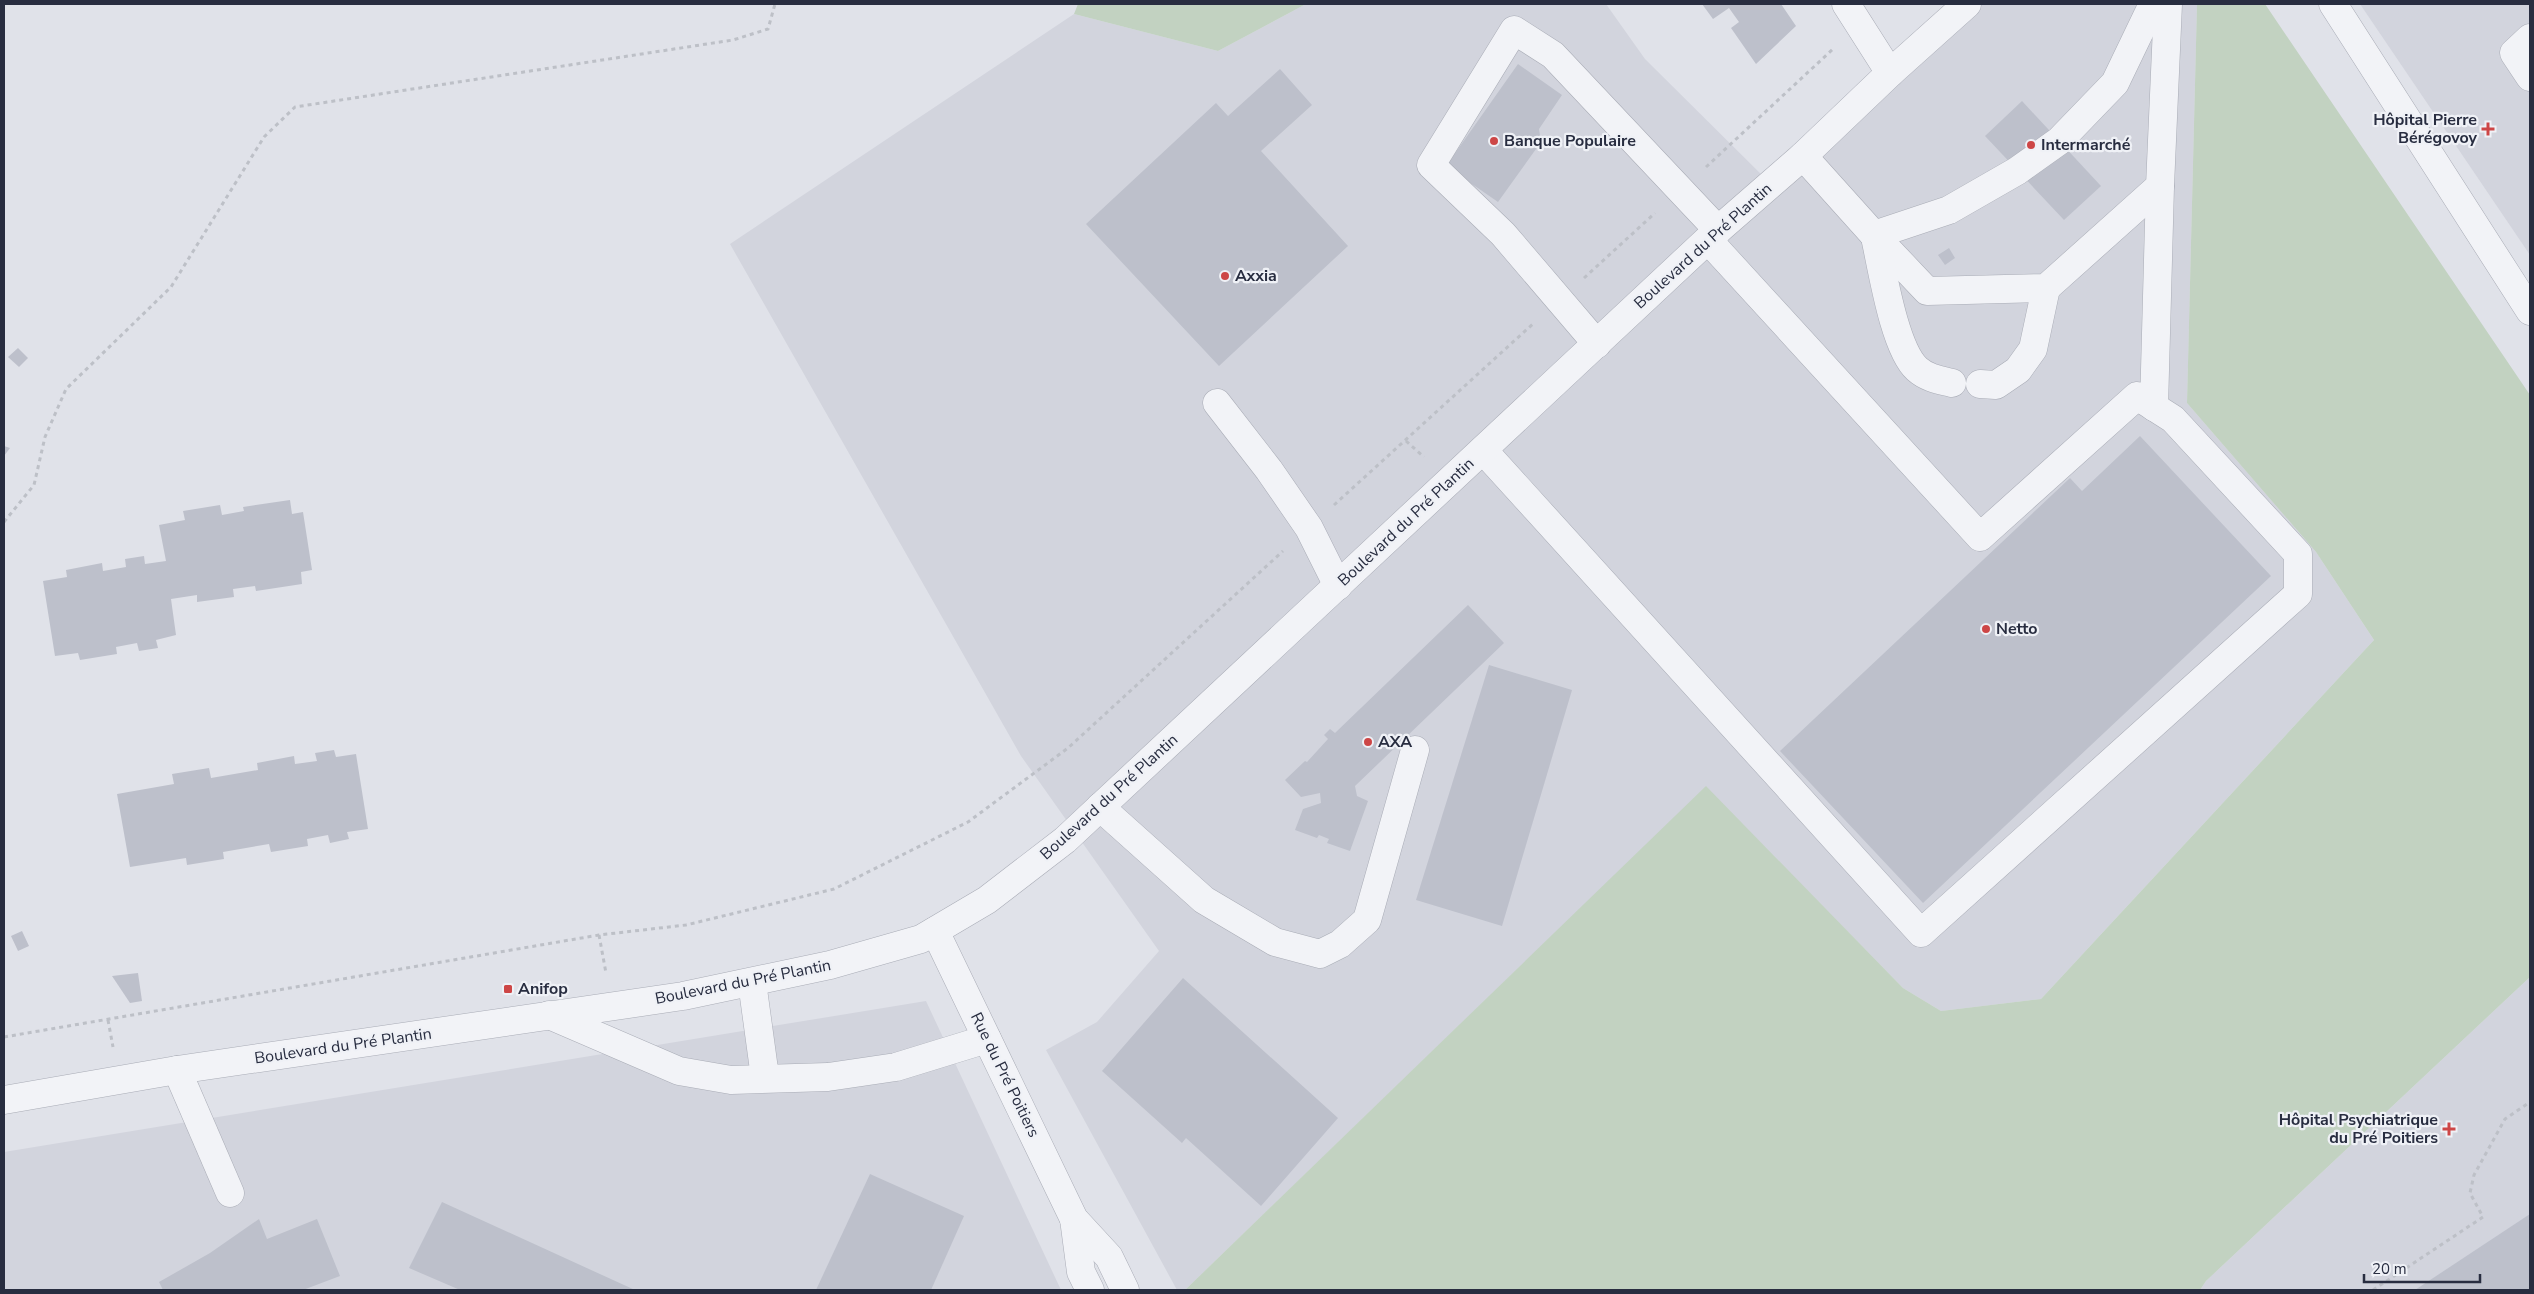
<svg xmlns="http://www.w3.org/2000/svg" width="2534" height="1294" viewBox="0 0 2534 1294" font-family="'Nunito Sans',sans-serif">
  <rect width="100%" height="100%" fill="#e0e2e9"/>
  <g fill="#d2d4dd">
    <path d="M1306 4H1606L1645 59 1771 184 1967 4H2197L2187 403 2316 552 2374 640 2041 999 1941 1011 1903 988 1706 787 1185 1290H1177L1046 1050 1097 1022 1159 951 1021 756 730 244 1074 14 1218 51Z"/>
    <path d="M2360 4H2530V255Z"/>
    <path d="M2530 977V1290H2200L2206 1281Z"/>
    <path d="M926 1001 1061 1290H4V1152Z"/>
  </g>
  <g fill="#c2d2c1">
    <path d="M1078 4H1306L1218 51 1074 14Z"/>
    <path d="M2197 4H2265L2530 395V977L2206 1281 2200 1290H1185L1706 786 1903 988 1941 1011 2041 999 2374 640 2316 552 2187 403Z"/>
  </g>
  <g fill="#bdc0cb">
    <path d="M1702 4H1781L1796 26 1756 64 1731 28 1739 22 1729 8 1713 19Z"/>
    <path d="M1518 64 1562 95 1539 129 1541 142 1498 202 1446 166Z"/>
    <path d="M1280 69 1312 105 1261 151 1348 246 1219 366 1086 224 1216 103 1228 116Z"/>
    <path d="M2022 101 2101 186 2064 220 1985 136Z"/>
    <path d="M1949 248 1955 258 1945 265 1938 255Z"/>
    <path d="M18 348 28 358 19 367 8 357Z"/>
    <path d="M2140 436 2271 576 1923 903 1780 751 2070 478 2082 491Z"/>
    <path d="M4 446 10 448 4 456Z"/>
    <path d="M290 500 292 514 303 512 312 570 301 572 302 584 256 591 255 586 233 589 234 597 197 602V595L171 599 176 635 156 640 158 648 139 651 137 643 116 647 117 654 80 660 78 653 55 656 43 581 67 577 66 570 102 563 103 571 126 567 125 559 144 556 145 564 166 561 159 525 185 520 183 511 220 505 222 515 244 511 243 507Z"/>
    <path d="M1468 605 1504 643 1355 786 1357 796 1368 801 1350 851 1327 843 1329 839 1319 835 1317 838 1295 830 1303 809 1321 803 1320 793 1301 797 1285 780 1305 761 1307 762 1328 739 1324 735 1330 729 1335 733Z"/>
    <path d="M1489 665 1572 690 1502 926 1416 900Z"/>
    <path d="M334 750 336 757 356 754 368 829 347 832 349 839 330 843 328 835 307 839 308 846 271 852 269 844 223 852 224 859 187 865 186 858 130 867 117 794 174 784 172 774 209 768 211 778 258 770 257 763 294 756 295 764 317 761 315 753Z"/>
    <path d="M22 931 29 946 18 951 11 936Z"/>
    <path d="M138 973 142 1001 130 1003 112 976Z"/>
    <path d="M1183 978 1338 1118 1261 1206 1186 1138 1182 1143 1102 1071Z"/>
    <path d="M870 1174 964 1216 931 1290H816Z"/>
    <path d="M442 1202 635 1290H460L409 1268Z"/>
    <path d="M2530 1214V1290H2415Z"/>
    <path d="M259 1219 267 1239 317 1219 340 1276 303 1290H163L159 1282 210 1253Z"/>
  </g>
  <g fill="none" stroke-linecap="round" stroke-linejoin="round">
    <defs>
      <g id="minor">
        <path d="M1846 4 1890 73"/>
        <path d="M2333 4 2530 311"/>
        <path d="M2530 38 2514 53 2530 77"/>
        <path d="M1803 156 1874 235 1949 210 2017 171 2059 141 2115 83 2153 4"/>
        <path d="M1874 235 1927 291 2046 288 2160 186 2168 4"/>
        <path d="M1875 237C1882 268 1894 348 1917 369 1927 378 1939 380 1952 383"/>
        <path d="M1597 344 1503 234 1431 165 1514 30 1553 55 1718 230"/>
        <path d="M1980 384 1996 385 2018 370 2033 349 2046 288"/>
        <path d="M1217 403 1269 470 1309 528 1338 586"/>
        <path d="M2154 407 2160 186"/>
        <path d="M1483 450 1921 933 2298 594V554L2173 419 2137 396 1980 537 1708 240"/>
        <path d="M1100 807 1204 900 1275 942 1320 954 1340 944 1367 920 1415 750"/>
        <path d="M935 931 1074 1219 1109 1257 1125 1290"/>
        <path d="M752 982 765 1077"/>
        <path d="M549 1015 679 1071 731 1080 828 1077 896 1067 987 1039"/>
        <path d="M177 1070 230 1193"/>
        <path d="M4 1100 177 1070 683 996 830 965 921 939 987 900 1065 840 1718 230 1803 156 1890 73 1967 4"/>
        <path d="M1074 1219 1081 1272 1090 1290"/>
      </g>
    </defs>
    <use href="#minor" stroke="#a9acb6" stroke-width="29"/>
    <g stroke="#bdc0c7" stroke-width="3" stroke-dasharray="4 4" stroke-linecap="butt">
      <path d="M1706 167 1833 49"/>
      <path d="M1584 278 1655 213"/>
      <path d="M1406 441 1424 457"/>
      <path d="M1334 505 1535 322"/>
      <path d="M4 522 34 485 45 437 66 389 171 287 264 137 295 107 733 40 768 29 775 4"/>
      <path d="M599 935 606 973"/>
      <path d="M108 1020 113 1047"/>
      <path d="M4 1037 599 935 686 925 834 889 968 822 1068 748 1283 551"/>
      <path d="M2373 1290 2483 1217 2470 1193 2474 1175 2505 1119 2530 1102"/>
    </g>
    <use href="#minor" stroke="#f2f3f7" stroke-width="28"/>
  </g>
  <g fill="#cd4646" stroke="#eff1f6" stroke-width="2">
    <path d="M2485.5 121.5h5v5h5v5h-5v5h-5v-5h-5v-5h5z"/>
    <circle cx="1494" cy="141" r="5"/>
    <circle cx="2031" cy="145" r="5"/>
    <circle cx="1225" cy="276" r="5"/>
    <circle cx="1986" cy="629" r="5"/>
    <circle cx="1368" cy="742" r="5"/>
    <rect x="503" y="984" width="10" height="10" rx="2.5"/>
    <path d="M2446.5 1121.5h5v5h5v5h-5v5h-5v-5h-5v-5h5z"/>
  </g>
  <g text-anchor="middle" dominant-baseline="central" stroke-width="4.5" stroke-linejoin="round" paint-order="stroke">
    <g font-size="16" font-weight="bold" fill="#282d40" stroke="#eff1f6" text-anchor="start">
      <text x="2477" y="120" text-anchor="end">Hôpital Pierre<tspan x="2477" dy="18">Bérégovoy</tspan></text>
      <text x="1504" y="141">Banque Populaire</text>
      <text x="2041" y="145">Intermarché</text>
      <text x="1235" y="276">Axxia</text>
      <text x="1996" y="629">Netto</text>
      <text x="1378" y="742">AXA</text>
      <text x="518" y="989">Anifop</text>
      <text x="2438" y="1120" text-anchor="end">Hôpital Psychiatrique<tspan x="2438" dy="18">du Pré Poitiers</tspan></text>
    </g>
    <g font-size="16" fill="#282d40" stroke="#eff1f6">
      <text transform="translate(1703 246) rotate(-42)">Boulevard du Pré Plantin</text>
      <text transform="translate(1406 522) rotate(-43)">Boulevard du Pré Plantin</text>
      <text transform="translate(1109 797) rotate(-42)">Boulevard du Pré Plantin</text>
      <text transform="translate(743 982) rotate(-11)">Boulevard du Pré Plantin</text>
      <text transform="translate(343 1046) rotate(-8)">Boulevard du Pré Plantin</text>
      <text transform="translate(1005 1075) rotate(64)">Rue du Pré Poitiers</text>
    </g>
  </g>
  <rect width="2534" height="1294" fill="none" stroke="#282d40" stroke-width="10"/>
  <path d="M2364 1274v8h116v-8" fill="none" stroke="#282d40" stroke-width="2.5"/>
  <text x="2372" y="1274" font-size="15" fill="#282d40" stroke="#eff1f6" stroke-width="4" paint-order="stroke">20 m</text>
</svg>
